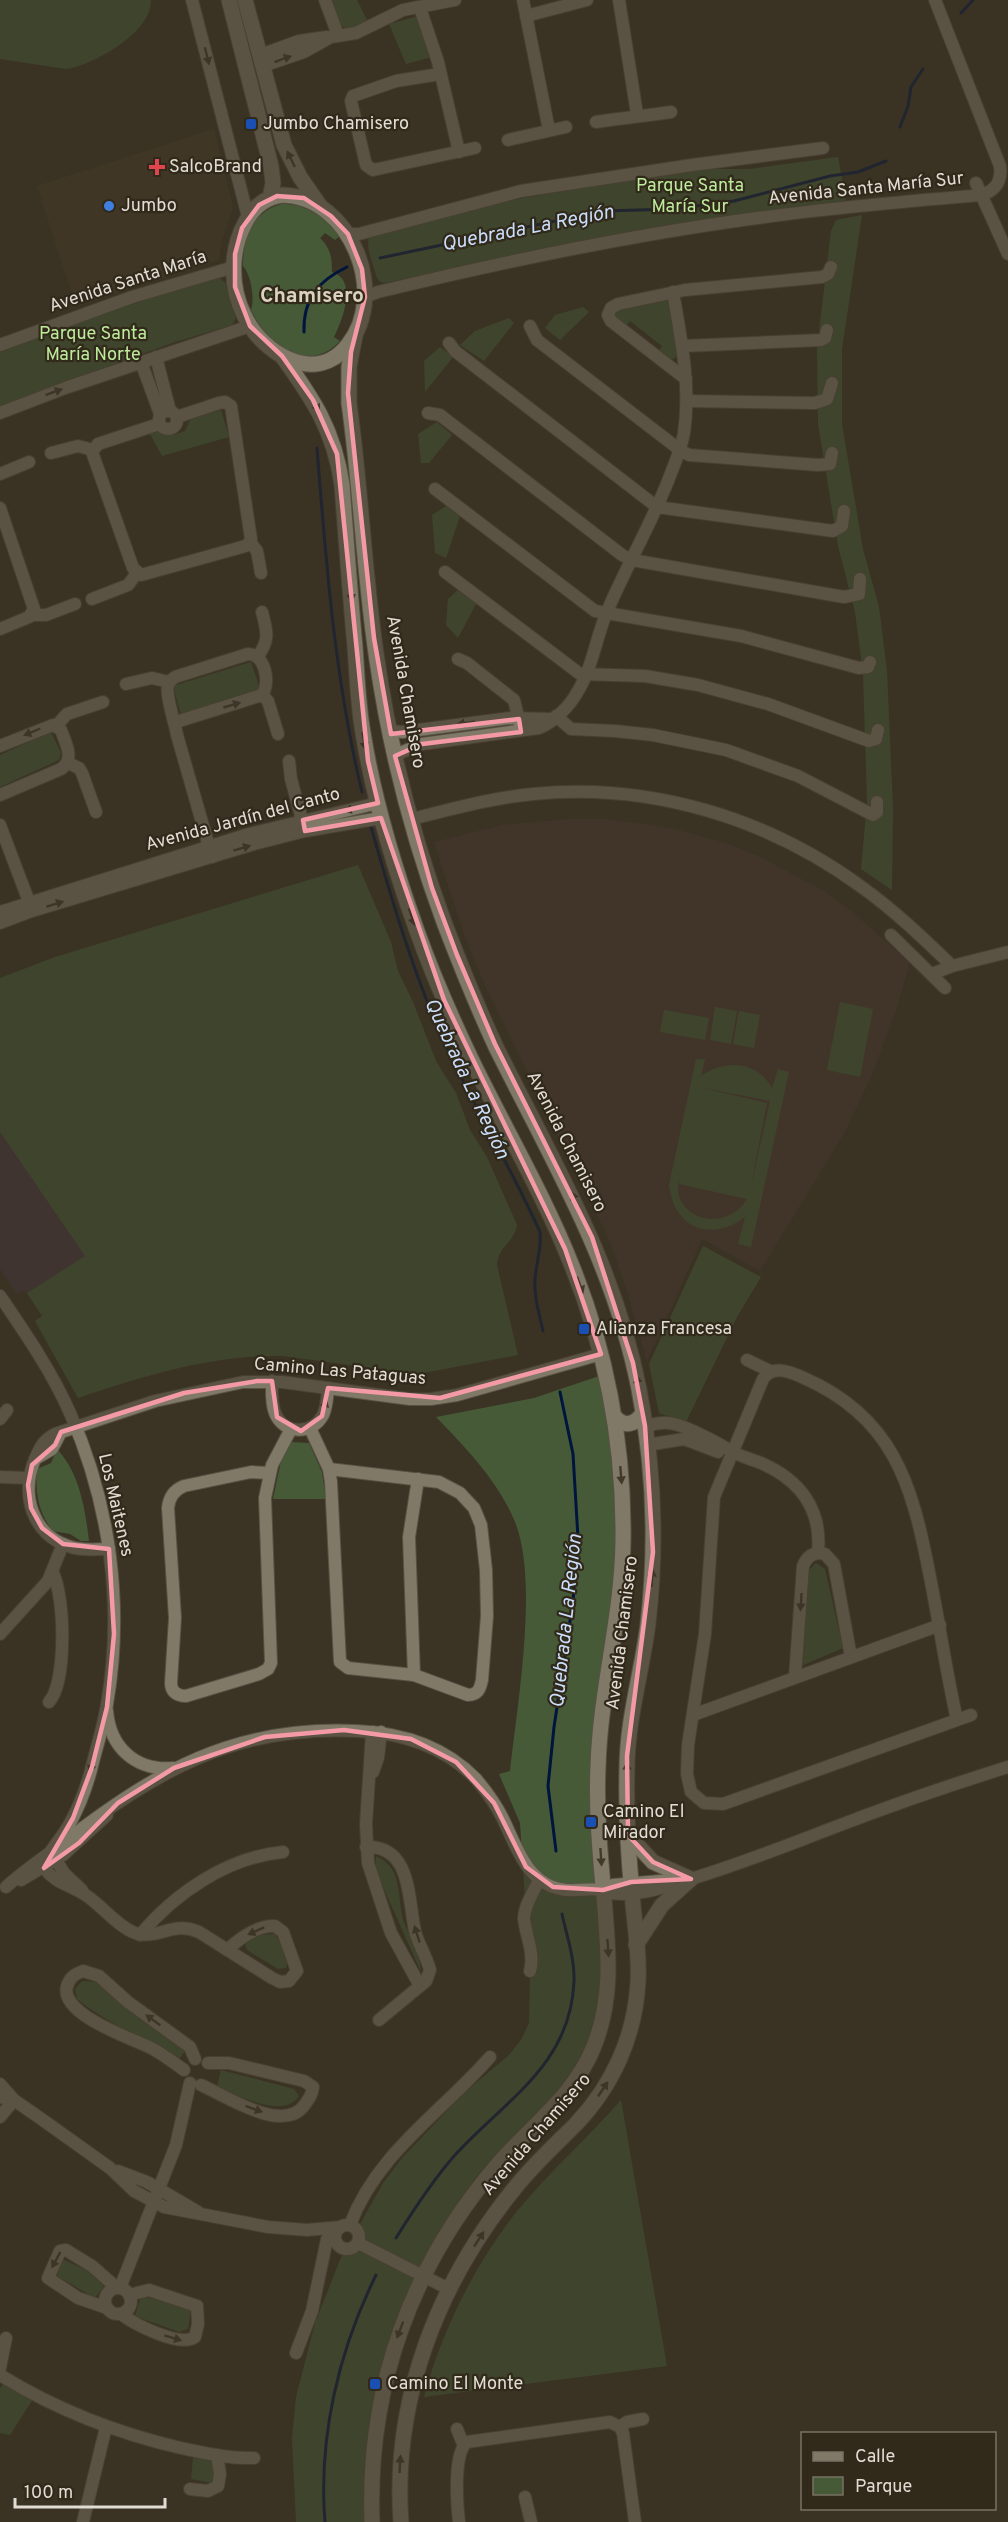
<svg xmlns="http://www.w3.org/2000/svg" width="1008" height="2522" viewBox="0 0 1008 2522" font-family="Overpass,sans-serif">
  <rect width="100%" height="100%" fill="#3b3324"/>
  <path fill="#463b27" d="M214 129 233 207 221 243 219 260 76 306 37 186Z"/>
  <path fill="#473641" d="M0 1132 85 1256 27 1293 24 1290 17 1294 0 1269Z"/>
  <path fill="#4a372f" d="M570 819H607L671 828 729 844 758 856 826 892 856 915 910 963 897 1007 872 1074 846 1130 760 1271 702 1239 647 1361 626 1287 607 1235 484 983 464 934 434 842 503 825Z"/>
  <g fill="#465a37" fill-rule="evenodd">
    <path d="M0 0H151C152 32 94 65 66 69L0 59Z"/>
    <path d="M328 0H357L368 22C340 36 338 26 328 0Z"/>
    <path d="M418 16 432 57 406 64 389 24Z"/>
    <path d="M838 157 846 201 580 241 385 283 380 282 377 278C374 266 363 244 371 233L523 198 696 169H750Z"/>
    <path d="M282 204C306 203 325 218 340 236L335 240 325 233 320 238C331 249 332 257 332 272 358 280 343 319 334 337L340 341C307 376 267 343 251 310 255 298 251 275 243 266 243 238 253 211 282 204Z"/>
    <path d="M862 215 842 349V424L863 549 879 607 887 671 893 808 892 890 861 869 867 803 863 673 855 612 838 546 818 424 817 348 831 231 836 220Z"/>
    <path d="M211 278H219L225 282 236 318 232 325 175 342 0 406V352L88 319Z"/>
    <path d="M666 299 670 306 678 355C671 364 665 357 658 352L662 346 630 321 625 327 616 320 614 314 616 310Z"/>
    <path d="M583 307 589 312 560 340 545 328 555 315Z"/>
    <path d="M509 318 514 323 484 361 460 345 475 331Z"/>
    <path d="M440 347 453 357 425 392 424 361Z"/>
    <path d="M221 410 229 437 162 456 150 434 155 430 174 435 185 431 191 418Z"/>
    <path d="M437 422 452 435 429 463H421L418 434Z"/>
    <path d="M446 506 461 513 446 558 435 553 432 515Z"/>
    <path d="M460 588 477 602 458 638 446 625 448 599Z"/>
    <path d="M251 662 260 689 181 715 173 686Z"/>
    <path d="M51 732 61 753 59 760 0 787V755Z"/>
    <path d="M358 865 391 942 398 971 413 1002 436 1061 456 1093 470 1130 487 1157 517 1225C514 1243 498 1246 497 1265L518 1355 418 1374 282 1356C212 1355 144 1376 78 1398L35 1321 42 1316 27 1293 85 1256 0 1132V978L55 957Z"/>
    <path d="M840 1002 873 1009 860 1077 827 1070Z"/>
    <path d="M715 1007 737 1011 731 1044 710 1040Z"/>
    <path d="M664 1010 709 1018 705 1040 660 1032Z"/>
    <path d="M739 1011 760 1015 754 1048 733 1044Z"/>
    <path d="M696 1059H705L701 1076C726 1059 757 1061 772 1088L778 1069 789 1072 751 1247 738 1244 745 1217C710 1243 674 1228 669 1185ZM698 1087 770 1101 750 1190 767 1103ZM680 1178 679 1184 747 1199C724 1237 667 1215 680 1178Z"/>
    <path d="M703 1246 761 1277 737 1317 686 1422 659 1413 649 1364Z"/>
    <path d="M602 1375C611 1439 620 1504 616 1569 615 1600 607 1630 605 1660 604 1685 605 1710 605 1734 604 1785 604 1836 604 1887 603 1939 607 1995 586 2044 564 2096 517 2128 482 2170 461 2195 449 2219 433 2247 381 2342 364 2414 365 2522H296L292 2439 296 2397 315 2323 340 2260 383 2183 402 2158 464 2093 509 2055 521 2040 529 2023 530 1975 520 1823 499 1774 510 1771C517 1706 539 1581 515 1522 498 1481 466 1448 436 1417L534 1398Z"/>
    <path d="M291 1442 309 1443 322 1472 326 1499H273L282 1456Z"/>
    <path d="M57 1449C80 1474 85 1508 89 1541H81L70 1534 53 1531C38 1513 35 1491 37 1469L51 1463Z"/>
    <path d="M816 1563 825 1569 843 1648 801 1666 808 1571Z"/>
    <path d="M376 1856C406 1869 395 1900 405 1925 412 1942 420 1953 421 1972L375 1869Z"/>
    <path d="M275 1934 288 1958 286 1968 278 1969 247 1950 245 1943 260 1935Z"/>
    <path d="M82 1981 96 1982 185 2051 180 2058C145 2038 108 2024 77 1999L75 1989Z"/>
    <path d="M221 2070 294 2089 299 2096C284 2120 238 2095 217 2087Z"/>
    <path d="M621 2100 667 2366 424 2397C442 2330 475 2264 518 2210 550 2171 588 2138 621 2100Z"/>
    <path d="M62 2259 86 2270 104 2286 95 2298 57 2276Z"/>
    <path d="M141 2296 191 2308 188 2329 179 2332 135 2316Z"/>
    <path d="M4 2384 33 2399 10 2435 0 2433V2388Z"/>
    <path d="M193 2458 211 2459 217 2474 212 2483 191 2479Z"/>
  </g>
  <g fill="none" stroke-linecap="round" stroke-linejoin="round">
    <g stroke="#00153d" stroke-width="3">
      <path d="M961 13 973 0"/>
      <path d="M900 127 908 106 911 87 923 69"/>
      <path d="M380 258 603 211 674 209 734 201 830 176 858 172 886 161"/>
      <path d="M304 332C303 299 318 281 347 267"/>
      <path d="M317 448C326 563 335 680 362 792"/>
      <path d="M371 827C391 897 412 969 441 1035 471 1102 510 1165 540 1232 542 1248 536 1263 535 1279 534 1297 539 1313 543 1331"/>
      <path d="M556 1851 548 1786 554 1727 573 1601 578 1538 573 1454 560 1392"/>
      <path d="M396 2238C414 2209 432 2181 455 2155 505 2100 570 2066 574 1982 575 1959 567 1937 562 1914"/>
      <path d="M325 2522C318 2437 339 2350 376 2275"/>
    </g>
    <defs>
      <g id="minor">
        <path d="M192 0 248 217"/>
        <path d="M325 0 338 35"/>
        <path d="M523 0 549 130"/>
        <path d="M619 0 637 114"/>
        <path d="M420 8 438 62 459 152"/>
        <path d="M526 16 587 0"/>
        <path d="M260 55 299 41 327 37"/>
        <path d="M263 66 304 52 331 37 356 33 403 10 455 0"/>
        <path d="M440 74 396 81 353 96 351 101 366 165 373 170 475 148"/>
        <path d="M596 122C621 118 646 116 671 112"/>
        <path d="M508 140 566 127"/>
        <path d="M976 183 1008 254"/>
        <path d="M348 234H359L521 191 692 165 823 148"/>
        <path d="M365 297 378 292C506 261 635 234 765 217 837 207 910 201 982 195 996 190 1002 181 1000 166L935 0"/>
        <path d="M530 326 537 340 680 450 689 455 818 465 830 464 832 453"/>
        <path d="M449 343 455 351 657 507 833 531 842 526 844 511"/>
        <path d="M0 345 132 297 234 267"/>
        <path d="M683 346 821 340 825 338 827 330"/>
        <path d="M156 357 170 411"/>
        <path d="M141 362 160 414"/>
        <path d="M686 379 611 321 608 315 611 308 618 304 685 290 822 277 828 274 831 267"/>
        <path d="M687 401 815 403 827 399 832 383"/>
        <circle cx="168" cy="420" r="9"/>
        <path d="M0 413 68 387 250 326"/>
        <path d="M428 413 440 415 622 555 632 560 844 597 859 594 860 579"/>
        <path d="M159 424 98 444 92 452 133 568 141 575 242 547 248 545 251 539 231 406 225 402 219 403 177 417"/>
        <path d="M51 453 78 446 93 450"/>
        <path d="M0 474 29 462"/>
        <path d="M435 489 595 611 741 636 859 668 868 667 870 662"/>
        <path d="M0 508 34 609 29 617 0 629"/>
        <path d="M250 542 257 551 261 573"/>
        <path d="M445 572 580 674 645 676 698 685 768 704 869 741 876 739 878 730"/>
        <path d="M92 599 128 585 137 573"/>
        <path d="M32 615H46L75 604"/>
        <path d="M258 656C270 640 267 631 262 612"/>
        <path d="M458 659 467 663 514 700 520 724"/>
        <path d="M126 684 152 678 169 682"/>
        <path d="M262 695 268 701 278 734"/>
        <path d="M556 716 571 729 615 731 653 735 726 750 798 776 873 815 877 812V802"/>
        <path d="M176 722 262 695C271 683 265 654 248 654L175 677C171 680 169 681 168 685 165 693 175 724 177 735L212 857"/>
        <path d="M56 726 67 714 103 702"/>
        <path d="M390 731 403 732 510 718 551 719"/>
        <path d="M0 746 53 725 61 730C66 744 75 759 61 769L0 795"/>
        <path d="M395 755 422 744 539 728C554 722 570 706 578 691 592 668 596 639 606 614 625 569 650 526 668 481 674 465 681 450 684 433 691 386 681 339 673 292"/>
        <path d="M289 761 291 779 304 827"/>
        <path d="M68 763 79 768 82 773 96 812"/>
        <path d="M412 819C452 809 491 798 533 794 650 782 768 818 863 888 895 911 924 939 952 966"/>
        <path d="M0 825 31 907"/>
        <path d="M0 912 249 834 378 803"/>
        <path d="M0 923 32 911 254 844 305 831 381 818"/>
        <path d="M891 935 945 988"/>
        <path d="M932 974 952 966 1008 952"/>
        <path d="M0 1296C26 1334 52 1372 70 1413 110 1504 124 1606 107 1704 104 1724 97 1746 92 1766 87 1786 79 1807 69 1825 61 1840 47 1851 44 1868 56 1884 71 1885 87 1896 102 1906 122 1931 139 1934 161 1938 174 1921 199 1932L272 1978 280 1982 289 1981 297 1971 283 1932 275 1926C257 1925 240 1938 227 1950"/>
        <path d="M747 1360 770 1371"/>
        <path d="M272 1381C272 1392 271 1403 275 1413 284 1435 312 1435 323 1415 327 1407 327 1397 328 1388"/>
        <path d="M0 1419 7 1410"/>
        <path d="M645 1426C652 1425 660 1422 668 1423 681 1423 718 1443 731 1451 739 1456 751 1459 761 1463 800 1480 822 1509 818 1552"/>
        <path d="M310 1428 329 1469 331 1482 340 1662 348 1668 414 1675 468 1695C478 1695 480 1689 482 1680L487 1616 486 1570 481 1525 474 1508 460 1493 439 1482 329 1469"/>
        <path d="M647 1445 684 1439 718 1452"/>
        <path d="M35 1459 52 1449 61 1432"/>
        <path d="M269 1473 251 1472 184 1486C174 1490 169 1497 168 1508L175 1618 171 1683C171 1692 177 1696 186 1696L259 1674 268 1669 271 1663 265 1498 272 1465 291 1429"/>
        <path d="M0 1477 28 1478"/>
        <path d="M109 1549C96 1549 83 1551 71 1547 32 1536 20 1494 35 1459 40 1448 43 1440 55 1434L155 1401 243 1382H282L410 1399H431L457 1395 601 1354"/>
        <path d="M0 1634 48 1581 63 1544"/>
        <path d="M414 1675 409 1537 418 1479"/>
        <path d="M795 1677 803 1566C807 1556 814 1551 825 1554L834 1564 851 1657"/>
        <path d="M49 1702C67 1682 65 1597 53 1573"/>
        <path d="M107 1711C110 1747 135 1771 173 1768"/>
        <path d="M693 1715 940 1625"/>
        <path d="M957 1720C946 1671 939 1621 929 1572 912 1484 893 1417 804 1378 791 1372 772 1364 763 1379L714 1497 705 1634 688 1745 687 1774 691 1792 704 1803 723 1804 957 1720 971 1715"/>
        <path d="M372 1732 366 1824 368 1863 391 1933 420 1986"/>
        <path d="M373 1772 378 1758 381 1732"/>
        <path d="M366 1847C412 1845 408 1900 415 1931 418 1944 427 1957 430 1970L426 1981 379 2020"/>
        <path d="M56 1860 64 1873 82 1890"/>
        <path d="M21 1880 63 1855 107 1815"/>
        <path d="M6 1887C23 1871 42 1859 60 1845 155 1772 233 1725 357 1731 403 1733 444 1746 476 1779 486 1791 495 1803 502 1817 517 1847 527 1886 566 1890 578 1891 590 1888 601 1890 604 1890 607 1893 611 1893 635 1897 662 1888 684 1881 736 1866 785 1846 835 1827 892 1805 950 1785 1008 1767"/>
        <path d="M603 1890 613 1885 672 1880"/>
        <path d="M140 1935C175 1893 228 1857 283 1852"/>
        <path d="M530 1971C535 1953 526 1937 524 1919 524 1906 534 1891 539 1880"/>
        <path d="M184 2070C174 2063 164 2055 153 2049 134 2039 59 2015 67 1986 70 1977 75 1974 83 1971L99 1976 128 2002 190 2047 195 2059"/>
        <path d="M0 2084 14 2100"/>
        <path d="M201 2085C226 2096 281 2133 303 2107 308 2100 312 2096 313 2087L304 2081 229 2063H208"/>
        <path d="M0 2097 14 2100 40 2118 110 2168 134 2191 164 2207 268 2227 307 2230 341 2227"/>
        <path d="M0 2117 14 2100"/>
        <path d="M118 2171 147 2182 198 2212"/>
        <circle cx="347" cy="2237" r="12"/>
        <path d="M350 2225C376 2154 442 2112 490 2057"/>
        <path d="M358 2243 449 2289"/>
        <path d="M120 2288 176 2145 190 2083"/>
        <circle cx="118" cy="2301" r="13"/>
        <path d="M107 2308 78 2298 48 2278 60 2251 66 2250 92 2266 117 2288"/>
        <path d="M121 2314C134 2324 180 2348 195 2337L198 2324 197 2306 149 2290 129 2295"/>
        <path d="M296 2353 312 2311 327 2239"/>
        <path d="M0 2368 6 2338"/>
        <path d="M0 2375C57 2410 116 2433 181 2448 205 2453 229 2459 254 2458"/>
        <path d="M620 2427 627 2422 643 2419"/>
        <path d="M457 2429 463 2444"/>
        <path d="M190 2489 208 2491 218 2486 220 2474 217 2455"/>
        <path d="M525 2497 531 2522"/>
        <path d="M83 2522 106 2427"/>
        <path d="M459 2522C457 2504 453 2454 467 2442L610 2422 620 2427 623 2433 635 2522"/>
      </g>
      <g id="tertiary">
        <path d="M229 0 271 166 273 183 270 198"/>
        <path d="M245 0 284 145 300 177 320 206"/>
        <path d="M283 195C351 197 389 294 348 345 316 386 262 354 244 315 230 287 230 251 245 223 253 207 265 197 283 195Z"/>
        <path d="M355 336 349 367V403C361 488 364 575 377 660 390 749 413 838 444 922 460 964 477 1006 496 1047 552 1160 614 1262 639 1389 654 1466 657 1546 648 1624 642 1672 627 1720 627 1769 626 1810 628 1852 632 1893 634 1922 640 1953 638 1982 635 2036 613 2085 576 2124 555 2145 533 2165 514 2189 438 2283 392 2400 401 2522"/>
        <path d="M282 356C313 399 334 430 342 485 346 539 350 593 355 647 357 675 358 705 363 733 374 801 394 867 417 931 433 976 452 1019 472 1061 505 1129 544 1195 572 1266 607 1353 624 1447 623 1541 622 1618 600 1691 598 1767 596 1810 600 1854 604 1897 608 1949 614 1996 594 2046 575 2095 532 2125 499 2163 411 2265 367 2388 372 2522"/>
        <path d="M614 1416C624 1428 635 1425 643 1413"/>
        <path d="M629 1836 653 1862 691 1879"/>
        <path d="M636 1945 662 1905 691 1879"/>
      </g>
    </defs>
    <use href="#minor" stroke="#585144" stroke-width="14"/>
    <use href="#tertiary" stroke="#585144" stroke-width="17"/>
    <use href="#minor" stroke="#817968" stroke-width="12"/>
    <use href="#tertiary" stroke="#817968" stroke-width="15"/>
  </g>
  <defs><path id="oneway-solid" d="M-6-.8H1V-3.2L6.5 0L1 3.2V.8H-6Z" transform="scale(1.5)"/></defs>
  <g fill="#41392a">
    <use href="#oneway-solid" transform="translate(207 56) rotate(76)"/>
    <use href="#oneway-solid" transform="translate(283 59) rotate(-20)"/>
    <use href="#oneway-solid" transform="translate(291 159) rotate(-116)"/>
    <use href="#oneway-solid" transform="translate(54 392) rotate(-20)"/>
    <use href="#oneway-solid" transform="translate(315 404) rotate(58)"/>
    <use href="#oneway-solid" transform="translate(351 593) rotate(85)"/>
    <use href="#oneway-solid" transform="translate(232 705) rotate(-16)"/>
    <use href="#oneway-solid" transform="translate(466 723) rotate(172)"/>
    <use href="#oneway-solid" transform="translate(32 732) rotate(157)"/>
    <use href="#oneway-solid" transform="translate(364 741) rotate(80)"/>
    <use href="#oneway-solid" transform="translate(353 809) rotate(168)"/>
    <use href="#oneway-solid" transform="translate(242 848) rotate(-17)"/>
    <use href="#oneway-solid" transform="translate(55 904) rotate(-17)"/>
    <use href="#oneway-solid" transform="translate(412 917) rotate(71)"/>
    <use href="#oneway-solid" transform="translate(575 1200) rotate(-116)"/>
    <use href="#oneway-solid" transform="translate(580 1285) rotate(70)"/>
    <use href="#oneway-solid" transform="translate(638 1384) rotate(-102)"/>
    <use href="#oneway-solid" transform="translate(324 1408) rotate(-73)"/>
    <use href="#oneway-solid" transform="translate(621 1475) rotate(85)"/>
    <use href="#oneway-solid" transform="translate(652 1578) rotate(-86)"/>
    <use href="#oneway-solid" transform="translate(801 1602) rotate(94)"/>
    <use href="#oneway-solid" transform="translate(92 1764) rotate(105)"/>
    <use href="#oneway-solid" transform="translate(627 1771) rotate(-89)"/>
    <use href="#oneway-solid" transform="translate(601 1857) rotate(86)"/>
    <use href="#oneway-solid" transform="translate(256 1931) rotate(156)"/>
    <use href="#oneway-solid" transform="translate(417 1934) rotate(-107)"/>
    <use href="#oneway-solid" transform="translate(608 1948) rotate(86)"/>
    <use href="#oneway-solid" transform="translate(153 2020) rotate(-144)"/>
    <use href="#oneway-solid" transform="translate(603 2089) rotate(-56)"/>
    <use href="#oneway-solid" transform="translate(254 2109) rotate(20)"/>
    <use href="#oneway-solid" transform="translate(479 2239) rotate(-57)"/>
    <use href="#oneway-solid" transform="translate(56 2260) rotate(119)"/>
    <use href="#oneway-solid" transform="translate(400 2330) rotate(111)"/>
    <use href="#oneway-solid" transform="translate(173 2338) rotate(17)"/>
    <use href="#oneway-solid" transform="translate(400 2464) rotate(-87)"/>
  </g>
  <path d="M0 0H1008V2522H0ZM277 196 304 198 331 216 348 234 362 269 365 297 351 352 348 393 374 638 391 734 519 719 521 732 422 744 395 756 432 888 457 955 495 1044 592 1237 633 1363 645 1426 653 1552 627 1756 628 1835 653 1862 691 1879 631 1882 603 1890 553 1887 526 1867 494 1803 456 1762 411 1739 344 1730 265 1737 174 1768 118 1803 79 1843 44 1868 73 1818 92 1767 107 1707 114 1634 109 1549 63 1544 42 1528 31 1508 28 1485 32 1465 55 1445 61 1432 184 1393 257 1381H272L277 1417 301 1431 322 1416 328 1388 440 1398 601 1354 565 1249 444 1000 381 818 305 831 303 820 378 803 368 761 337 454 313 400 282 356 250 326 235 287V254L242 228 259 205Z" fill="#3b3324" fill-opacity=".55" fill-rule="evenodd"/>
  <path fill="none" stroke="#f49aa6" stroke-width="4.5" stroke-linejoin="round" d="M277 196 304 198 331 216 348 234 362 269 365 297 351 352 348 393 374 638 391 734 519 719 521 732 422 744 395 756 432 888 457 955 495 1044 592 1237 633 1363 645 1426 653 1552 627 1756 628 1835 653 1862 691 1879 631 1882 603 1890 553 1887 526 1867 494 1803 456 1762 411 1739 344 1730 265 1737 174 1768 118 1803 79 1843 44 1868 73 1818 92 1767 107 1707 114 1634 109 1549 63 1544 42 1528 31 1508 28 1485 32 1465 55 1445 61 1432 184 1393 257 1381H272L277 1417 301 1431 322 1416 328 1388 440 1398 601 1354 565 1249 444 1000 381 818 305 831 303 820 378 803 368 761 337 454 313 400 282 356 250 326 235 287V254L242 228 259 205Z"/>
  <g fill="#1a4fb4" stroke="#31291a" stroke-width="2">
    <rect x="245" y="118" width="12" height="12" rx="3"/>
    <rect x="578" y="1323" width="12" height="12" rx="3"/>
    <rect x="585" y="1816" width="12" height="12" rx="3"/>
    <rect x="369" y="2378" width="12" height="12" rx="3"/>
  </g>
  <path fill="#e0444e" stroke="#31291a" stroke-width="2" d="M154 158h6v6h6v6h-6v6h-6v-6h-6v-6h6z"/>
  <circle fill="#3f7fe0" stroke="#31291a" stroke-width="2" cx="109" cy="206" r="6"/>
  <g text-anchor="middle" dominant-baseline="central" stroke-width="4.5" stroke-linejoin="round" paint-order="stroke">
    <g font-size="18" fill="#e2ddd4" stroke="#31291a" text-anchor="start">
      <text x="263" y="124">Jumbo Chamisero</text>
      <text x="169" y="167">SalcoBrand</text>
      <text x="121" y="206">Jumbo</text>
      <text x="596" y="1329">Alianza Francesa</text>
      <text x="603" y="1812">Camino El<tspan x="603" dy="21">Mirador</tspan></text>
      <text x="387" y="2384">Camino El Monte</text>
    </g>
    <g font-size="18" fill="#beeb9c" stroke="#31291a">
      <text x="690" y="186">Parque Santa<tspan x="690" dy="21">María Sur</tspan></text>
      <text x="93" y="334">Parque Santa<tspan x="93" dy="21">María Norte</tspan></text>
    </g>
    <g font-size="18" fill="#e2ddd4" stroke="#31291a">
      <text transform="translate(866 189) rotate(-6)">Avenida Santa María Sur</text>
      <text transform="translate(128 282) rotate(-18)">Avenida Santa María</text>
      <text transform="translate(405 692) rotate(80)">Avenida Chamisero</text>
      <text transform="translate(243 820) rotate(-15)">Avenida Jardín del Canto</text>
      <text transform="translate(566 1142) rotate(63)">Avenida Chamisero</text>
      <text transform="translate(340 1372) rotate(5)">Camino Las Pataguas</text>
      <text transform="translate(115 1505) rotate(77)">Los Maitenes</text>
      <text transform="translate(623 1633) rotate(-83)">Avenida Chamisero</text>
      <text transform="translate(537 2135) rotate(-49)">Avenida Chamisero</text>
    </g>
    <g font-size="20" font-style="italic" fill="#cadefb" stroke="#31291a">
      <text transform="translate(528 229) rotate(-11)">Quebrada La Región</text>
      <text transform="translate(466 1079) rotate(65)">Quebrada La Región</text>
      <text transform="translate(567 1621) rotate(-84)">Quebrada La Región</text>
    </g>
    <g font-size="21" font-weight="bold" fill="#dbd2bf" stroke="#31291a">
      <text x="312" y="296">Chamisero</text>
    </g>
  </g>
  <rect x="801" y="2432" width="195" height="78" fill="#31291a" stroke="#787164" stroke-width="1.5"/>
  <rect x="813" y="2452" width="30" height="9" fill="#817968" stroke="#787164" stroke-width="1.5"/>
  <text x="855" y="2462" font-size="18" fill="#e2ddd4">Calle</text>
  <rect x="813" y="2477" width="30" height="18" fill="#465a37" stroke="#787164" stroke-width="1.5"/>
  <text x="855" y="2492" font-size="18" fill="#e2ddd4">Parque</text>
  <path d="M15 2498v9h150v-9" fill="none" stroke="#e2ddd4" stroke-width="3"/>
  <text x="24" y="2498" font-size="18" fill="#e2ddd4" stroke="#31291a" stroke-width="4.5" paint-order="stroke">100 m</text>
</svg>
